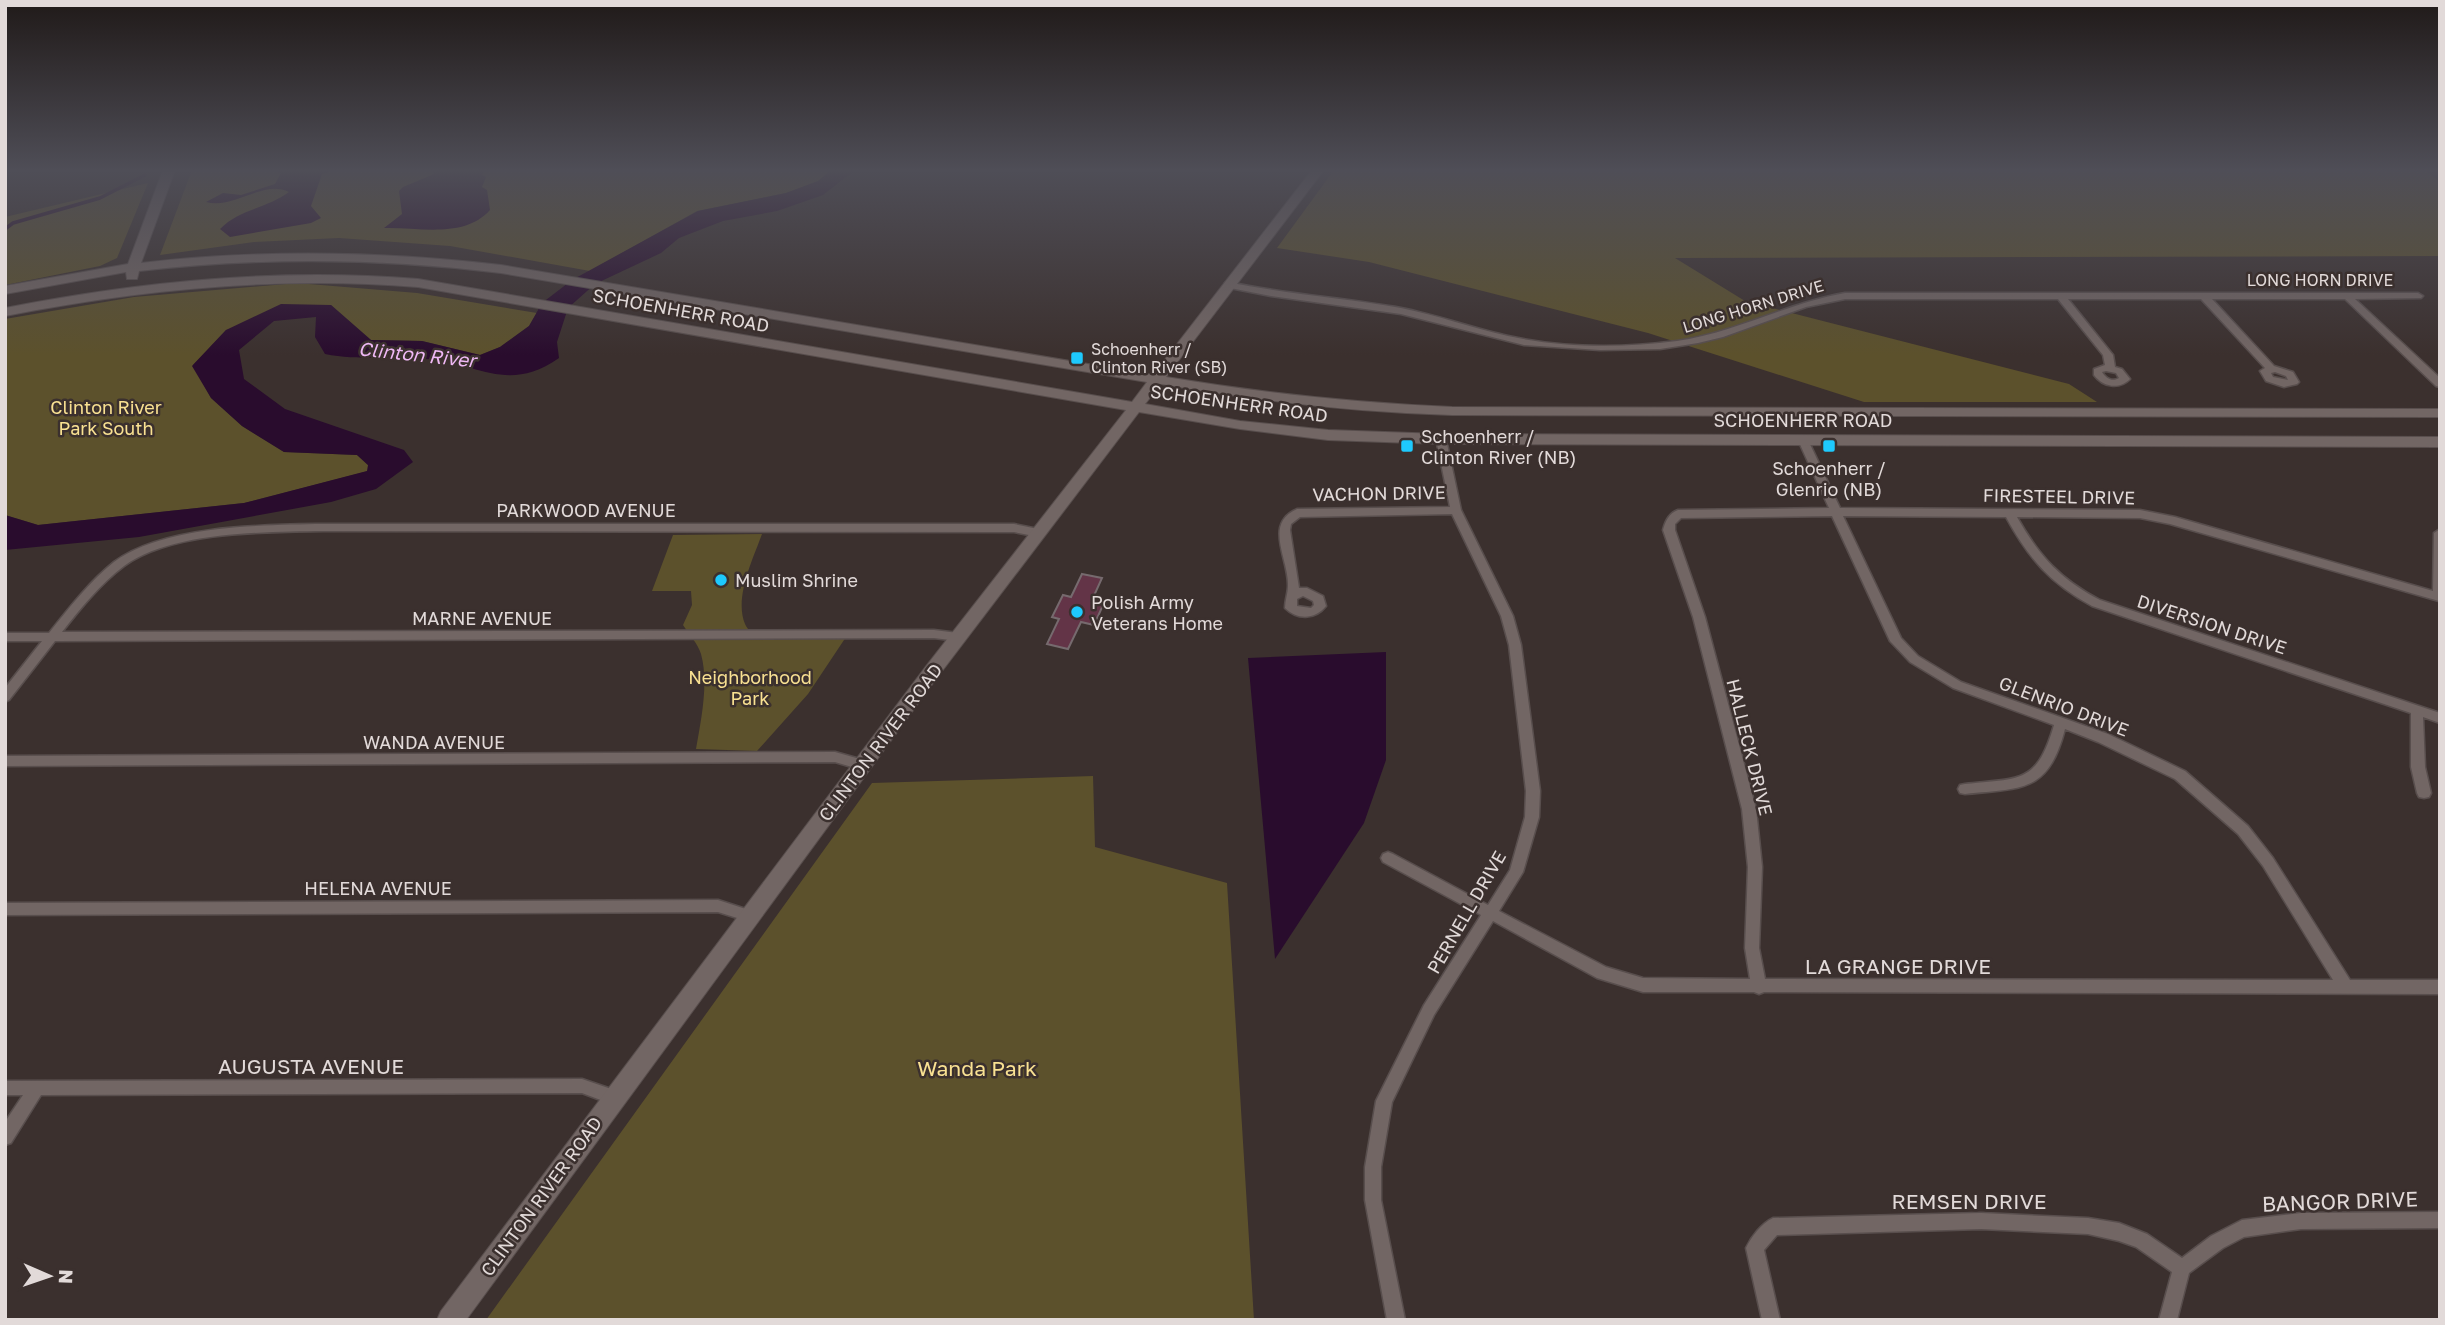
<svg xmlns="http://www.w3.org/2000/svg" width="2445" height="1325" viewBox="0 0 2445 1325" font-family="'Golos Text',sans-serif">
  <rect width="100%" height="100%" fill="#3b302e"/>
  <g fill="#5c512c">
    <path d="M192 170H831L819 181 786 193 697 211 590 271 450 246 339 238 254 242 160 255Z"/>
    <path d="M1334 170H2425L2440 182V256L1675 258 1745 301 2069 384 2097 402H1864L1648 333 1369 262 1277 248Z"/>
    <path d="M148 183 117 258 100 266 5 285V217Z"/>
    <path d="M297 283 417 293 537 313 529 326 500 347 480 355 422 341 371 340 331 305 226 330 193 365 211 398 242 426 284 452 357 455 368 465V471L244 503 38 525 5 515V319L134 297Z"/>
    <path d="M762 534C753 559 734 598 745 624 748 631 755 635 760 640L846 637 808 694 757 751 696 749C701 720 709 683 701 654 698 644 689 634 683 625L692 605 691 591H652L673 535Z"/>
    <path d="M1093 776 1095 847 1227 883 1254 1320H486L872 783Z"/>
  </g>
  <g fill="#290c2d">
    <path d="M272 170H334L322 174 311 206 321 218 311 223 230 237 220 229C239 209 268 208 289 192 264 179 233 210 206 202L223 193 241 195 275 184 281 173Z"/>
    <path d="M370 170H484L482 175 486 177 482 187 487 190 490 210C464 239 419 227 384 228L402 214 399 191 403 187 434 174 431 170Z"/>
    <path d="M831 170H855L823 195 777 211 723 221 679 238 661 253 595 284 568 308 557 342 559 358C507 394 479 363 426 359 392 356 359 361 325 354L315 337 316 317 274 321 239 350 244 379 285 409 404 450 413 462 376 489 331 502 139 537 5 550V515L38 525 244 503 367 471 368 465 357 455 284 452 242 426 211 398 192 366 226 330 281 304 331 305 371 340 422 341 480 355 500 347 529 326 542 303 572 280 698 211 786 193 818 181Z"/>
    <path d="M1386 652V760L1364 823 1275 959 1248 658Z"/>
  </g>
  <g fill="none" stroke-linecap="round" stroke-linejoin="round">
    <path stroke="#290c2d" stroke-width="3.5" d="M5 229 13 223 100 198 145 175"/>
  </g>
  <path fill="#633447" stroke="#766a6e" stroke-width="2" d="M1082 574 1102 578 1092 600 1104 603 1094 625 1081 622 1068 649 1047 644 1059 619 1052 617 1063 595 1071 597Z"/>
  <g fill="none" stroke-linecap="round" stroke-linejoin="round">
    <defs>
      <g id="street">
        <path d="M1228 282C1285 294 1344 298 1401 308 1437 315 1472 328 1508 336 1562 348 1623 348 1677 341 1735 333 1787 303 1845 293H2418L2423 296 2421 298 2355 299 2440 378V387L2436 386 2345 299H2212L2274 366 2293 372 2299 382 2297 384 2284 387 2266 381 2260 371 2265 368 2201 299H2068L2113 355 2115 367 2122 369 2130 379C2119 390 2103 387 2094 375V369L2105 365 2103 355 2058 299H1845L1806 307 1723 337 1698 343 1660 349 1600 350 1524 345 1401 314 1271 296 1225 287V283ZM2106 371 2116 373 2119 378C2113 382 2106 379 2102 372ZM2275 372 2286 376 2288 380 2273 377 2271 373Z"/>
        <path d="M1441 436 1446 439 1461 510 1513 616 1521 645 1540 791 1539 817 1523 872 1499 911 1606 967 1643 978 1750 979 1745 948 1748 867 1742 809 1693 617 1663 530C1665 522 1669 513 1678 510L1829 508 1798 440 1799 438 1803 437 1808 440 1840 508 2140 510 2175 517 2433 591 2434 533 2440 529 2439 601 2170 524 2140 518 2017 517C2039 556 2060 579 2100 600L2440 713V723L2423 717 2425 767 2431 793 2429 797 2424 798 2419 797 2417 793 2411 767V713L2092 606C2050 583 2029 559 2006 517L1843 516 1901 638 1918 656 1961 682 2108 734 2185 771 2248 826 2273 858 2350 980H2440V994L1764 992 1759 994 1754 992H1643L1597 978 1493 921 1434 1015 1392 1102 1381 1167V1200L1405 1320H1387L1365 1200V1167L1376 1101 1424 1005 1481 915 1383 862 1381 858 1383 854 1388 852 1393 854 1488 905 1510 870 1525 817 1526 791 1509 645 1501 616 1452 514 1300 517 1291 524 1290 530 1299 588H1307L1323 596 1326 606C1315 620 1297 620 1285 608 1285 600 1288 593 1288 586 1289 559 1263 524 1297 509L1450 507 1436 439ZM1832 516 1890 641 1910 662 1953 688 2054 725C2037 784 2020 778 1965 784L1960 785 1958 789 1960 793 1965 794C2023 788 2048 793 2065 729L2098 742 2175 779 2238 834 2263 866 2333 980 1765 979 1759 948 1762 867 1756 809 1705 617 1675 530V524L1681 518ZM1303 596 1313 601 1314 605 1311 608 1297 606V599Z"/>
        <path d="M323 524H1014L1043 530 1045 533 1039 537 1014 532 323 531C266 532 172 531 124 566 100 584 80 609 62 632L934 630 958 633 964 637 958 641 934 638 55 641 9 700 5 702V688L42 641H5V633H49C69 608 89 582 114 562 163 525 264 525 323 524Z"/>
        <path d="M835 752 867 761 869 765 867 769 862 770 835 762 5 766V756Z"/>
        <path d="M718 900 755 912 757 916 755 920 750 922 718 912 5 915V903Z"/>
        <path d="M582 1079 620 1092 622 1097 620 1102 614 1105 582 1093 41 1095 11 1143 5 1145V1122L23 1095H5V1081Z"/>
        <path d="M2440 1212V1228L2301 1229 2244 1237 2223 1248 2189 1273 2177 1320H2159L2172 1272 2136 1247 2119 1241 2088 1234 1981 1229 1777 1235 1764 1250 1780 1320H1762L1746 1248C1751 1237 1762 1223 1773 1218L1981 1213 2088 1218 2119 1223 2147 1234 2182 1258 2211 1236 2242 1220 2301 1213Z"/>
      </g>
      <path id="secondary" d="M163 170H175L141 263C262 249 380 251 501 265L1153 375 1312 170H1324L1166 377C1262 393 1355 403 1452 407L2440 409V417L1452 415C1353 412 1258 401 1161 384L1145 404 1240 421 1328 430 1441 434 2440 437V447L1441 444 1328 440 1240 429 1139 412 939 675 466 1320H437L441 1311 927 665 1126 410 418 287C278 276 143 289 5 316V308C143 281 278 268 418 279L1132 402 1147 382 501 273C380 258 261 257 139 271L137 279H127L126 272 5 294V286L128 264Z"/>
    </defs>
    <use href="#street" stroke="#584e4d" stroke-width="3"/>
    <use href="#secondary" stroke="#584e4d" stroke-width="2"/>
    <use href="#street" fill="#726664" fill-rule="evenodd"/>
    <use href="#secondary" fill="#726664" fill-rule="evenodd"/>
  </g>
  <linearGradient id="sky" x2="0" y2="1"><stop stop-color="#201a19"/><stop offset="0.48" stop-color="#4f4e57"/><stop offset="1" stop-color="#4f4e57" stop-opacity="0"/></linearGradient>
  <rect width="2445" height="355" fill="url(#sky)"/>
  <g fill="#1ec9fd" stroke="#3b302e" stroke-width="2.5">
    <rect x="1070" y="351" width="14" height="14" rx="3.5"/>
    <rect x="1400" y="439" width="14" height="14" rx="3.5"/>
    <rect x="1822" y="439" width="14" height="14" rx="3.5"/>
    <circle cx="721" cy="580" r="7"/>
    <circle cx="1077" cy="612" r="7"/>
  </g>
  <g text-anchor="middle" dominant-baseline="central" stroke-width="5" stroke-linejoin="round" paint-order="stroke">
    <g font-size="16" fill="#e2dad9" stroke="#3b302e">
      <text x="2320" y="280">LONG HORN DRIVE</text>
      <text transform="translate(1753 306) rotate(-17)">LONG HORN DRIVE</text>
    </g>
    <g font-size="16" fill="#e2dad9" stroke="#3b302e" text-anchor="start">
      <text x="1091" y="349">Schoenherr /<tspan x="1091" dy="18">Clinton River (SB)</tspan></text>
    </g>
    <g font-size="18" fill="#e2dad9" stroke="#3b302e">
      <text transform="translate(681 310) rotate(10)">SCHOENHERR ROAD</text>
      <text transform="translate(1239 403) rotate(8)">SCHOENHERR ROAD</text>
      <text x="1803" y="420">SCHOENHERR ROAD</text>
      <text transform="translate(1379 493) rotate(-1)">VACHON DRIVE</text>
      <text transform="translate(2059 496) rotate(1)">FIRESTEEL DRIVE</text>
      <text x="586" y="510">PARKWOOD AVENUE</text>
      <text x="482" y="618">MARNE AVENUE</text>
      <text transform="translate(2212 624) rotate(18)">DIVERSION DRIVE</text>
      <text transform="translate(2064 706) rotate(21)">GLENRIO DRIVE</text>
      <text x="434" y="742">WANDA AVENUE</text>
      <text transform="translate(880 742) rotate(-53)">CLINTON RIVER ROAD</text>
      <text transform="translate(1750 747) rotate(76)">HALLECK DRIVE</text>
      <text x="378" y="888">HELENA AVENUE</text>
      <text transform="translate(1466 912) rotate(-60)">PERNELL DRIVE</text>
      <text transform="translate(541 1196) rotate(-54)">CLINTON RIVER ROAD</text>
    </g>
    <g font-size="18" fill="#f9e192" stroke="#3b302e">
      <text x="106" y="407">Clinton River<tspan x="106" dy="21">Park South</tspan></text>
      <text x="750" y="677">Neighborhood<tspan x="750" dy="21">Park</tspan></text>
    </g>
    <g font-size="18" fill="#e2dad9" stroke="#3b302e" text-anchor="start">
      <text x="1421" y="436">Schoenherr /<tspan x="1421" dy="21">Clinton River (NB)</tspan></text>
      <text x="1829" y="468" text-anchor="middle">Schoenherr /<tspan x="1829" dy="21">Glenrio (NB)</tspan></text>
      <text x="735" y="580">Muslim Shrine</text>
      <text x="1091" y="602">Polish Army<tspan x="1091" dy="21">Veterans Home</tspan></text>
    </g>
    <g font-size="19" font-style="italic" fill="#efb8f5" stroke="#3b302e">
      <text transform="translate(417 354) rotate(6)">Clinton River</text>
    </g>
    <g font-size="21" fill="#e2dad9" stroke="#3b302e">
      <text x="1898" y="966">LA GRANGE DRIVE</text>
      <text x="311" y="1066">AUGUSTA AVENUE</text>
      <text x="1969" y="1201">REMSEN DRIVE</text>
      <text transform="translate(2340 1201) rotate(-2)">BANGOR DRIVE</text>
    </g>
    <g font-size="21" fill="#f9e192" stroke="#3b302e">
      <text x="977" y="1068">Wanda Park</text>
    </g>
  </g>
  <rect width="2445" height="1325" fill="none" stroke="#e2dad9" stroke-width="14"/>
  <g transform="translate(49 1276) rotate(92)" stroke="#3b302e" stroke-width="5" paint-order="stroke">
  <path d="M0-5L12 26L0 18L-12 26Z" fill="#e2dad9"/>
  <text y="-10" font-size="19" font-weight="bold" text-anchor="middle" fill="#e2dad9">N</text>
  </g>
</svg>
